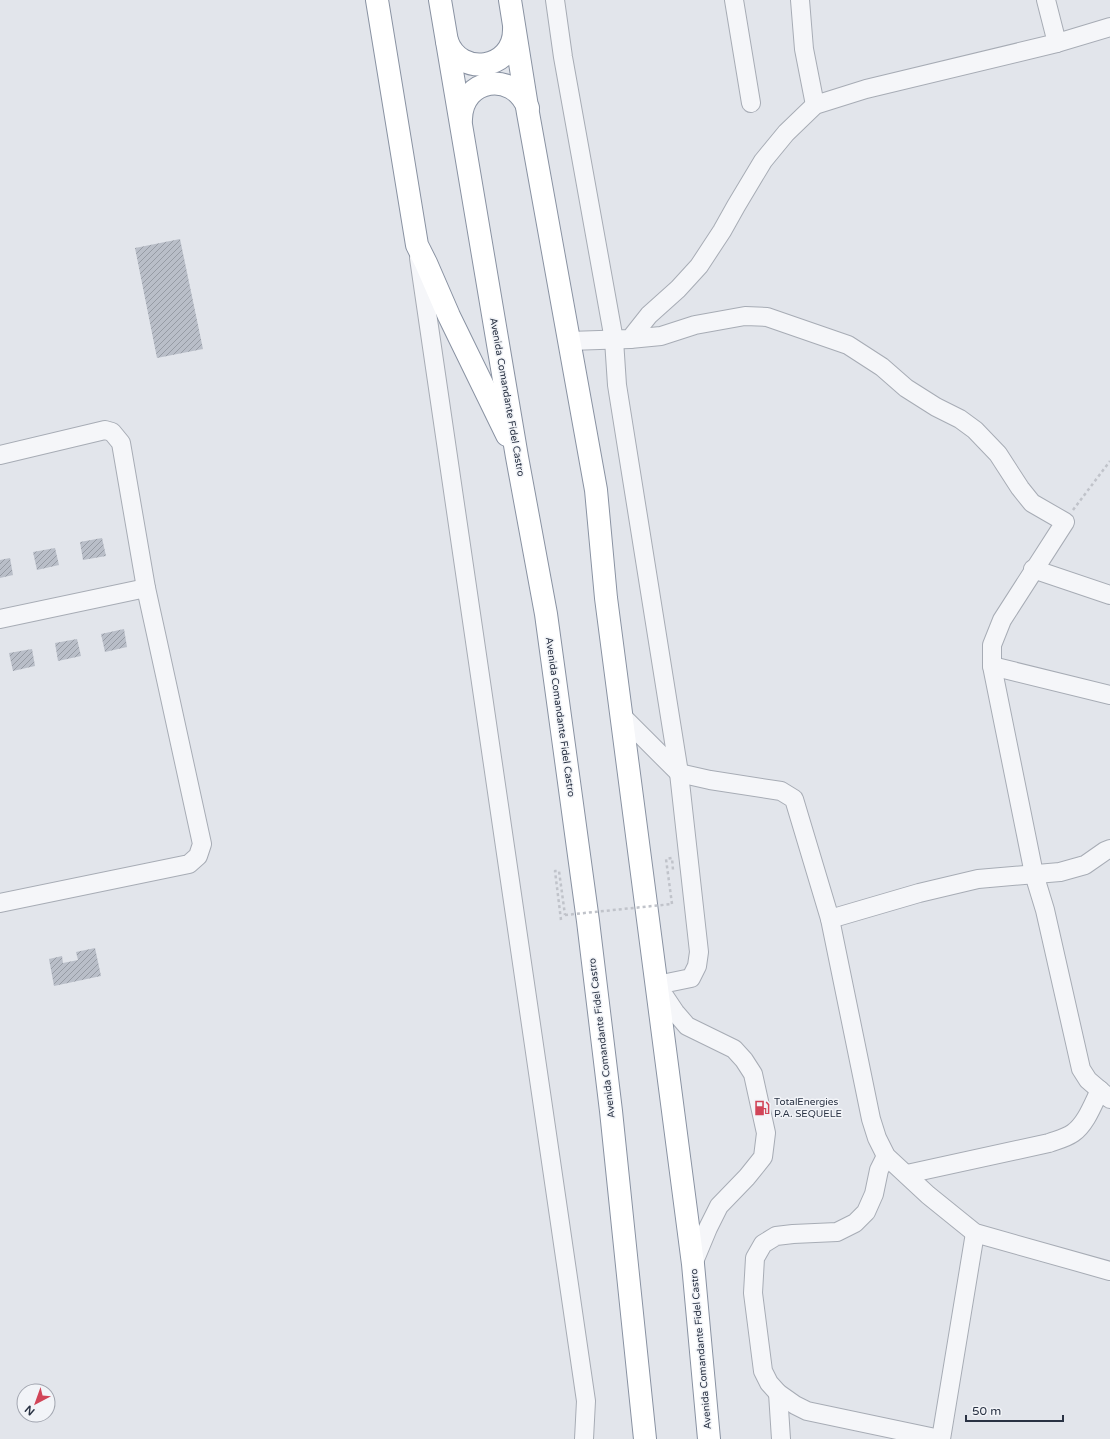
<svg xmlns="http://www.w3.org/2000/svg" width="1110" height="1439" viewBox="0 0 1110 1439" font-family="'Varela Round',sans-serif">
  <defs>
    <pattern id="building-hatch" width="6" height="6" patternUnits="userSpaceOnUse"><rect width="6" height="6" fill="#b9bec8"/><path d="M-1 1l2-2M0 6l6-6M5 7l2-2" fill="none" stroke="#969ba4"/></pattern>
  </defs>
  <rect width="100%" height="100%" fill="#e2e5eb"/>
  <g fill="url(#building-hatch)">
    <path d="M180 239 203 349 157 358 135 248Z"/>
    <path d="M102 538 106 556 83 560 80 542Z"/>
    <path d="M55 548 59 565 37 570 33 552Z"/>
    <path d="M10 558 13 575 0 578V560Z"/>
    <path d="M124 629 127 647 105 652 101 634Z"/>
    <path d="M77 639 81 656 58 661 55 643Z"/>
    <path d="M32 649 35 666 13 671 9 653Z"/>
    <path d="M95 948 101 976 54 986 49 959 62 956 63 963 78 960 76 952Z"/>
  </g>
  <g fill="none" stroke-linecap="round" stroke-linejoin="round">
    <defs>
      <g id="minor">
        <path d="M555 0 563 57 614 340 617 385 679 773 699 952 697 966 691 978 657 985 675 1012 687 1026 734 1049 744 1060 753 1074 766 1133 763 1157 747 1177 719 1206 708 1228 693 1264"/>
        <path d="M734 0 751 103"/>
        <path d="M800 0 804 49 815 105"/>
        <path d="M1046 0 1057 43"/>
        <path d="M419 258 586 1401 584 1439"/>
        <path d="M630 339 661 336 695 325 745 316 767 317 848 345 882 367 906 388 936 407 960 419 975 430 998 454 1020 488 1032 503 1065 522 1002 620 992 645V666L1034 874 1045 910 1081 1069 1088 1080 1110 1099"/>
        <path d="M569 341 630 339 649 315 678 289 699 266 722 231 736 206 763 161 786 133 815 105 866 89 1057 43 1110 27"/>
        <path d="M0 455 105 430 112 432 121 443 146 588 202 844 198 856 189 864 0 903"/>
        <path d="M1033 569 1110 595"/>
        <path d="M0 619 146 588"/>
        <path d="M992 666 1110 695"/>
        <path d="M622 716 679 773 710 780 781 791 794 799 830 919 871 1119 877 1138 886 1156 928 1195 975 1233 1110 1271"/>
        <path d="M830 919 919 893 978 879 1060 872 1085 865 1105 851 1110 849"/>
        <path d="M886 1156 879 1170 874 1194 866 1212 855 1223 837 1232 793 1234 776 1236 763 1244 755 1258 753 1293 763 1371 769 1383 778 1393 795 1405 807 1411 940 1439"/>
        <path d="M907 1174 1049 1143C1057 1140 1066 1138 1073 1133 1086 1124 1093 1104 1100 1090"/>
        <path d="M778 1393 781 1439"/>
        <path d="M941 1439 975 1233"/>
      </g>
      <g id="highway">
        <path d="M377 0 417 245 426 263 449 316 507 435"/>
        <path d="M440 0 517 457 546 614 588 921 611 1111 645 1439"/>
        <path d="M510 0 528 113 596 490 606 598 693 1264 709 1439"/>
        <path d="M447 41C460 78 514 69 514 30"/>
        <path d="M461 119C462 78 513 70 528 108"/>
      </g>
    </defs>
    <use href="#minor" stroke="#a7acb5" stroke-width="20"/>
    <use href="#highway" stroke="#8992a2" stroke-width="24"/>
    <g stroke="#c0c3ca" stroke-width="2.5" stroke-dasharray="3 3" stroke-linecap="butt">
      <path d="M1073 510 1110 461"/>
      <path d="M672 904 666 859 672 858 673 870"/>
      <path d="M561 920 555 871H559L565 915"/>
    </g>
    <use href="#minor" stroke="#f5f6f9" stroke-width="18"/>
    <use href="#highway" stroke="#fff" stroke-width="22"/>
    <path stroke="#c0c3ca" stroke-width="2.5" stroke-dasharray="3 3" stroke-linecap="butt" d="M565 915 672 904"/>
  </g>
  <defs>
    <symbol id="fuel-bare" viewBox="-9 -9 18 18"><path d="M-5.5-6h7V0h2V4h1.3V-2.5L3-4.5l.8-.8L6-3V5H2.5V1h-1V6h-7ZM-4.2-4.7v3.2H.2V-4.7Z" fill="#d14558" stroke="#f2f4f8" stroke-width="2.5" paint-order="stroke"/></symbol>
  </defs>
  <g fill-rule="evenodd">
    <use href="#fuel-bare" x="751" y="1097" width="22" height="22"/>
  </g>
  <g text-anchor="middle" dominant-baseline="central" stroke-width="3" stroke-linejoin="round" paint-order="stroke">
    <g font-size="10" fill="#293243" stroke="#f2f4f8">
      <text transform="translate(507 397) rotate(80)">Avenida Comandante Fidel Castro</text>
      <text transform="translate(560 717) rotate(82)">Avenida Comandante Fidel Castro</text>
      <text transform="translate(602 1038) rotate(-97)">Avenida Comandante Fidel Castro</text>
      <text transform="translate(701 1349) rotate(-95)">Avenida Comandante Fidel Castro</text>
    </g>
    <g font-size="10" fill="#293243" stroke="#f2f4f8" text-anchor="start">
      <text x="774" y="1102">TotalEnergies<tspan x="774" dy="12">P.A. SEQUELE</tspan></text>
    </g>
  </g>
  <g transform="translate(36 1403) rotate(221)"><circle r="19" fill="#f2f4f8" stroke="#a2a6b0"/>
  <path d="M0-3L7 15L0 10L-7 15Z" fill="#d14558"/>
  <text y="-6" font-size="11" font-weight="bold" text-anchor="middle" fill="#293243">N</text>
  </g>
  <path d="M966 1415v6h97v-6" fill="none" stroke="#293243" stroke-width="2"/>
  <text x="972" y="1415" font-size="12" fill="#293243" stroke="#f2f4f8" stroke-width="3" paint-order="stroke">50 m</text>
</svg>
